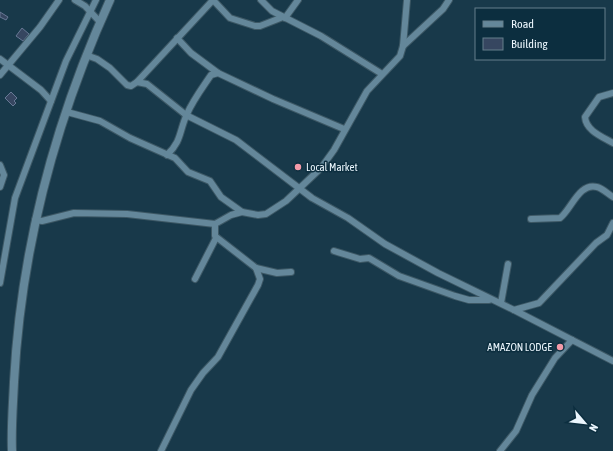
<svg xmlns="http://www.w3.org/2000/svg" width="613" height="451" viewBox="0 0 613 451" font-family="'Asap Condensed',sans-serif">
  <rect width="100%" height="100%" fill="#18394a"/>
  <g fill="#364660" stroke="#677894">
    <path d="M0 12 8 17 6 20 0 17Z"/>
    <path d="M22 28 29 34 23 41 16 36Z"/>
    <path d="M11 92 17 98 14 101 16 103 13 106 5 98Z"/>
  </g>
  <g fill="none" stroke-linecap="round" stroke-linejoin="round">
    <defs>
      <g id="street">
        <path d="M75 0 85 6 100 22"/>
        <path d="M213 0 230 18 255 26H260L283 17"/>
        <path d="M261 0 272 11 321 36 382 74"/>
        <path d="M285 18 298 0"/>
        <path d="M177 38 191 53 218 73 273 99 344 129"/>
        <path d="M403 46 443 9 449 0"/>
        <path d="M86 55 97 59 110 68 127 85 131 86 137 82 147 84 186 115 236 140 312 198 348 218 385 244 438 273 514 310 613 361"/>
        <path d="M0 59 41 90 51 101"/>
        <path d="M0 75 40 27 59 0"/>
        <path d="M137 82 213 0"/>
        <path d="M613 93 599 97 585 117C586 131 603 137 613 143"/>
        <path d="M67 112 100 121 130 138 175 158 188 172 210 181 221 197 242 212 258 215 266 214 286 201 321 168 334 150 367 91 400 56 403 46 407 0"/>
        <path d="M167 155C182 141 179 131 187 114 193 100 203 87 211 75L218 73"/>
        <path d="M0 165 4 175 0 187"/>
        <path d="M531 219 560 218C571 210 579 182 597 187 602 188 608 194 613 197"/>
        <path d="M35 220 42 221 74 213 127 214 215 224 231 215 242 212"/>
        <path d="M215 224V236L256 268 277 273 291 272"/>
        <path d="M334 251 360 259 369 258 399 276 455 296 469 300H489"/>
        <path d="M195 279 216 238"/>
        <path d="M0 283 15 198 66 61 96 0"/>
        <path d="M501 303 508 264"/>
        <path d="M514 310 539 303 596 243 607 235 613 223"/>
        <path d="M161 451 191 390 203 373 218 357 258 285 260 279 256 268"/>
        <path d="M500 451 516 431 532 395 555 358 572 340"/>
      </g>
      <path id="secondary" d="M12 451C11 428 13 405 14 382 21 249 55 121 110 0"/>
    </defs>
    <use href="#street" stroke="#3d5865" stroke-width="8"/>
    <use href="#secondary" stroke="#3d5865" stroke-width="10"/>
    <use href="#street" stroke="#64879a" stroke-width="6"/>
    <use href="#secondary" stroke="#64879a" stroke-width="8"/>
  </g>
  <g fill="#f39aa8" stroke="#0c2e3f" stroke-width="1.5">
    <circle cx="298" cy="167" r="4"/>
    <circle cx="560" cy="347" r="4"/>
  </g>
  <g text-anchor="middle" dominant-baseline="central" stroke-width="3" stroke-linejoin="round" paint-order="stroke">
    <g font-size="11" fill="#ebf6fd" stroke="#0c2e3f" text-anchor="start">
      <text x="306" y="167">Local Market</text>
      <text x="552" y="347" text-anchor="end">AMAZON LODGE</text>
    </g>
  </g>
  <rect x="475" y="8" width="130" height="52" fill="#0c2e3f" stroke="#657e8b"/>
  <rect x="483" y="21" width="20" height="6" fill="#64879a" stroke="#657e8b"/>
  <text x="511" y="28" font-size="12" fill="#ebf6fd">Road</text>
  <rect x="483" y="38" width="20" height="12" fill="#364660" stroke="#657e8b"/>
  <text x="511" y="48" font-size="12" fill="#ebf6fd">Building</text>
  <g transform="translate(585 423) rotate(118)" stroke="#0c2e3f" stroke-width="3" paint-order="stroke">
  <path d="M0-3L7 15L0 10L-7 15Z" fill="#ebf6fd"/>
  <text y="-6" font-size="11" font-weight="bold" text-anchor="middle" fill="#ebf6fd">N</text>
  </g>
</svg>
